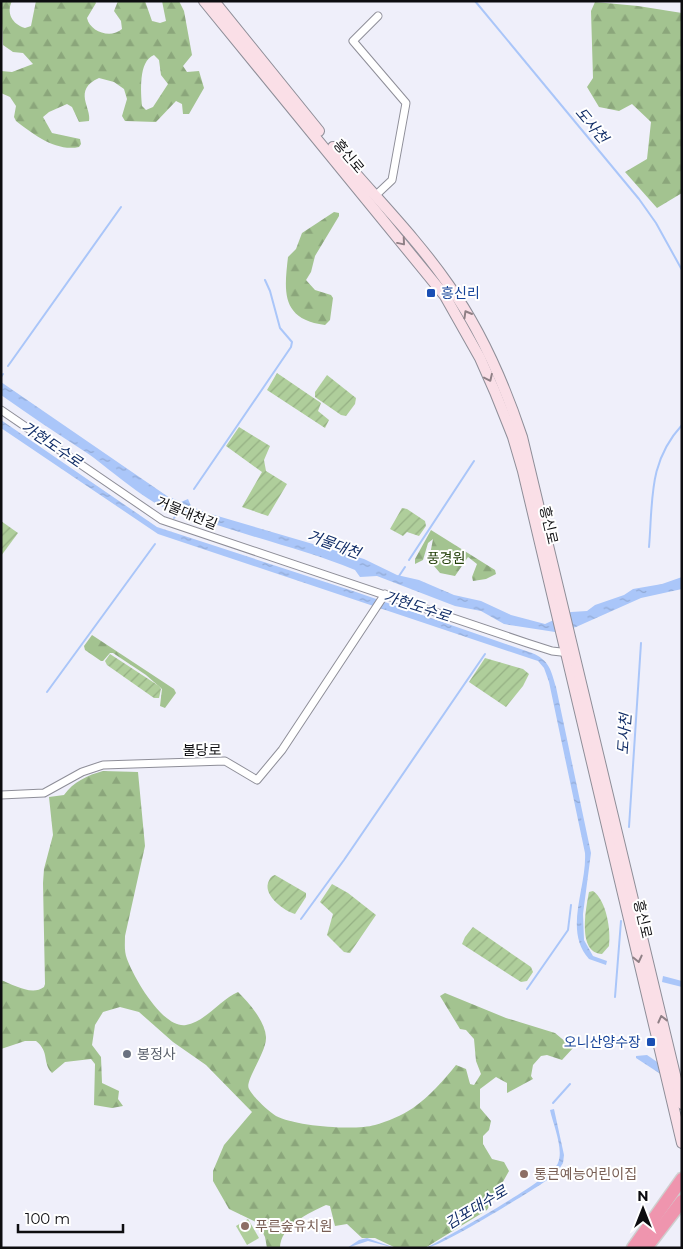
<svg xmlns="http://www.w3.org/2000/svg" width="683" height="1249" viewBox="0 0 683 1249" font-family="Montserrat,'Noto Sans KR',sans-serif">
  <defs>
    <pattern id="forest-firs" width="22" height="20" patternUnits="userSpaceOnUse" patternTransform="scale(1.25)"><rect width="22" height="20" fill="#a3c390"/><path d="M5 1l3.5 6h-7zM16 11l3.5 6h-7z" fill="#8ba67b"/></pattern>
    <pattern id="garden-furrows" width="10" height="10" patternUnits="userSpaceOnUse" patternTransform="scale(1.25)"><rect width="10" height="10" fill="#afce9b"/><path d="M-1 1l2-2M0 10L10 0M9 11l2-2" fill="none" stroke="#95b084"/></pattern>
    <pattern id="water-ripples" width="26" height="14" patternUnits="userSpaceOnUse" patternTransform="scale(1.25)"><rect width="26" height="14" fill="#aac6f9"/><path d="M2 4q2-2 4 0t4 0M15 11q2-2 4 0t4 0" fill="none" stroke="#91a9d4"/></pattern>
  </defs>
  <rect width="100%" height="100%" fill="#efeffa"/>
  <g fill="url(#forest-firs)" fill-rule="evenodd">
    <path d="M1 1H12C6 13 12 24 25 28L31 26 36 1H95L96 3 87 18C90 32 111 39 122 29L121 21 114 11 118 1H145L152 21 160 23 166 21 162 1H179L184 11 192 55 183 66 187 72 199 71 204 88 189 114H183L182 104 176 101 156 122 125 121 122 116 127 99 124 89 114 82 99 78C72 90 92 108 89 121L79 122 72 107 67 104 49 112 43 117 52 133 80 139 81 144 79 147C56 152 33 134 16 121L14 117 16 106 10 97 1 93V71L12 72 33 64 23 53 13 52 3 45ZM154 55 159 60 161 75 168 84 153 107 146 110 142 106C141 93 138 61 154 55Z"/>
    <path d="M595 2 638 6 682 13V193L657 208 625 172 647 159 651 122 632 104 619 111 599 107 587 87 593 78 591 11Z"/>
    <path d="M334 212 339 213V216L315 256 311 272 306 280 315 290 331 295 333 298 330 320 325 325C281 319 284 292 288 257L296 249 302 233Z"/>
    <path d="M431 530 495 570 496 574 486 579 473 581 472 577 477 564 468 557 455 576 440 573 429 560 433 539 428 543 423 560 415 564V559Z"/>
    <path d="M92 635 174 689 176 693 165 708 160 706 162 689 146 675 113 653H110L103 661H101L85 650 84 646Z"/>
    <path d="M103 771 138 772 145 846 125 936C125 944 124 951 127 959 134 978 163 1029 186 1025 205 1022 221 999 238 992 249 1003 265 1021 266 1037 267 1052 244 1081 249 1089 254 1098 268 1111 276 1116 295 1126 354 1131 375 1125 386 1122 403 1115 413 1108 429 1097 444 1080 456 1065L466 1069 470 1084 474 1085 481 1074 476 1061 474 1039 466 1030 460 1029 440 996 445 993 506 1018 555 1033 573 1048 562 1060 547 1055 541 1056 533 1065 531 1076 533 1079 507 1093V1083L496 1077 480 1089V1108L491 1121 489 1130 483 1136V1144L492 1159 504 1162 509 1171 487 1210 425 1248H396L375 1238H362L347 1224 335 1226 330 1206 326 1205C309 1213 280 1226 280 1248H267L265 1237 258 1223 229 1209 213 1181V1171L224 1145 252 1112 206 1065 173 1042 139 1012 120 1007 103 1012 95 1025 92 1045 101 1057 102 1083 119 1091 118 1099 123 1106 112 1108 94 1105 95 1064 91 1059 65 1062 52 1073C42 1063 50 1052 36 1041H25L1 1049V980C14 985 32 996 44 987L45 984 43 883 44 869 53 835 49 797 64 795C73 782 88 775 103 771Z"/>
  </g>
  <g fill="url(#garden-furrows)">
    <path d="M277 373 321 403 318 411 329 420 325 428 267 390Z"/>
    <path d="M327 375 356 398 355 404 346 416 341 415 315 397V392Z"/>
    <path d="M239 427 270 446 264 460 266 471 287 484 268 516 242 507 262 472 226 446Z"/>
    <path d="M402 508 407 509 425 521 426 526 419 536 407 532 403 536 390 529Z"/>
    <path d="M1 521 18 533 1 556Z"/>
    <path d="M110 654 159 686 161 689 159 698H154L107 665 105 661Z"/>
    <path d="M485 658 523 669 529 674 523 686 506 707 469 682Z"/>
    <path d="M275 875 306 893V897L295 914C284 911 264 896 268 883 270 878 271 876 275 875Z"/>
    <path d="M332 884 348 893 376 915 350 953 344 952 327 935 333 914 320 902Z"/>
    <path d="M593 891C607 901 611 931 609 946L602 954C577 953 586 908 589 892Z"/>
    <path d="M473 927 531 967 533 972 527 981 521 982 462 944 465 937Z"/>
  </g>
  <path fill="#afce9b" d="M248 1219 259 1238 247 1245 236 1226Z"/>
  <g fill="url(#water-ripples)">
    <path d="M1 382 167 496 181 502 188 499 191 506 204 512 364 559 397 575 419 580 454 595 481 601 511 615 545 624 571 612 587 611 595 605 624 595 633 589 662 584 682 577V589L641 598 576 627 555 632 504 624 481 611 455 606 377 576 360 577 355 570C299 547 240 535 183 513 159 514 109 468 87 453 58 434 29 415 1 395Z"/>
    <path d="M1 420 157 527 356 592 532 653C549 660 551 670 556 687L591 853 583 914 584 940 593 956 607 961 606 965 589 959C563 931 587 887 585 853L549 682 544 668 538 661 158 534 1 428Z"/>
    <path d="M663 976 682 981V987L662 982Z"/>
    <path d="M647 1055 682 1079V1088L636 1058V1056Z"/>
    <path d="M554 1109 564 1155 563 1163 556 1174C540 1186 440 1248 426 1248 447 1237 552 1179 558 1163 564 1149 553 1124 550 1110Z"/>
    <path d="M367 1238 395 1248 368 1241 347 1248 359 1240Z"/>
  </g>
  <g fill="none" stroke-linecap="round" stroke-linejoin="round">
    <g stroke="#aac6f9" stroke-width="2">
      <path d="M475 1 639 199 656 223 682 270"/>
      <path d="M8 366 121 207"/>
      <path d="M1 377 3 374"/>
      <path d="M194 489 291 347 292 342 280 328 270 291 265 280"/>
      <path d="M174 518 178 512"/>
      <path d="M649 547C653 500 648 462 682 425"/>
      <path d="M409 560 474 461"/>
      <path d="M399 576 405 567"/>
      <path d="M47 692 155 544"/>
      <path d="M629 827 641 643"/>
      <path d="M301 919 344 860 485 654"/>
      <path d="M527 989 568 930 571 905"/>
      <path d="M615 997 621 921"/>
      <path d="M553 1103 570 1084"/>
    </g>
    <defs>
      <g id="minor">
        <path d="M375 196 392 180 406 103 353 41 378 16"/>
        <path d="M1 410 162 520 527 643 552 651 570 653"/>
        <path d="M1 795 44 793 82 772 103 765 225 761 257 780 282 750 385 594"/>
      </g>
      <g id="secondary">
        <path d="M204 1 445 296 480 358 495 392 513 437 523 471 682 1143"/>
        <path d="M214 1 319 131"/>
        <path d="M333 147C371 193 414 235 448 284 481 330 504 383 522 437L682 1104"/>
      </g>
      <g id="motorway">
        <path d="M633 1248 682 1179"/>
        <path d="M646 1248 682 1201"/>
      </g>
    </defs>
    <use href="#minor" stroke="#8e8e98" stroke-width="9"/>
    <use href="#secondary" stroke="#8e8e98" stroke-width="12"/>
    <use href="#motorway" stroke="#cfcfcf" stroke-width="15"/>
    <use href="#minor" stroke="#fff" stroke-width="7"/>
    <use href="#secondary" stroke="#fadfe7" stroke-width="10"/>
    <use href="#motorway" stroke="#ef95ae" stroke-width="12"/>
  </g>
  <defs><path id="oneway-chevron" d="M-2-3.5L2.5 0L-2 3.5" fill="none" stroke-width="1.6" stroke-linecap="round" stroke-linejoin="round" transform="scale(1.25)"/></defs>
  <g stroke="#8f8086">
    <use href="#oneway-chevron" transform="translate(402 242) rotate(50)"/>
    <use href="#oneway-chevron" transform="translate(467 314) rotate(-120)"/>
    <use href="#oneway-chevron" transform="translate(489 378) rotate(65)"/>
    <use href="#oneway-chevron" transform="translate(638 959) rotate(77)"/>
    <use href="#oneway-chevron" transform="translate(662 1019) rotate(-104)"/>
  </g>
  <g fill="#1a4fb4" stroke="#fff" stroke-width="2">
    <rect x="426" y="288" width="10" height="10" rx="2.5"/>
    <rect x="646" y="1037" width="10" height="10" rx="2.5"/>
  </g>
  <circle fill="#6b7280" stroke="#fff" stroke-width="2" cx="127" cy="1054" r="5"/>
  <g fill="#8d6e63" stroke="#fff" stroke-width="2">
    <circle cx="524" cy="1174" r="5"/>
    <circle cx="245" cy="1226" r="5"/>
  </g>
  <g text-anchor="middle" dominant-baseline="central" stroke-width="4" stroke-linejoin="round" paint-order="stroke">
    <g font-size="14" fill="#0d0d10" stroke="#fff">
      <text transform="translate(349 156) rotate(50)">흥신로</text>
      <text transform="translate(187 513) rotate(22)">거물대천길</text>
      <text transform="translate(549 525) rotate(77)">흥신로</text>
      <text x="202" y="750">불당로</text>
      <text transform="translate(643 919) rotate(77)">흥신로</text>
    </g>
    <g font-size="14" fill="#164399" stroke="#fff" text-anchor="start">
      <text x="441" y="293">흥신리</text>
      <text x="641" y="1042" text-anchor="end">오니산양수장</text>
    </g>
    <g font-size="14" fill="#223f08" stroke="#fff">
      <text x="446" y="558">풍경원</text>
    </g>
    <g font-size="14" fill="#5b616d" stroke="#fff" text-anchor="start">
      <text x="137" y="1054">봉정사</text>
    </g>
    <g font-size="14" fill="#785e54" stroke="#fff" text-anchor="start">
      <text x="534" y="1174">통큰예능어린이집</text>
      <text x="255" y="1226">푸른숲유치원</text>
    </g>
    <g font-size="15" font-style="italic" fill="#112d67" stroke="#fff">
      <text transform="translate(592 125) rotate(50)">도사천</text>
      <text transform="translate(52 444) rotate(34)">가현도수로</text>
      <text transform="translate(334 544) rotate(20)">거물대천</text>
      <text transform="translate(417 606) rotate(18)">가현도수로</text>
      <text transform="translate(624 734) rotate(-86)">도사천</text>
      <text transform="translate(476 1207) rotate(-31)">김포대수로</text>
    </g>
  </g>
  <rect width="683" height="1249" fill="none" stroke="#0d0d10" stroke-width="5"/>
  <g transform="translate(643 1209)" stroke="#ffffff" stroke-width="4" paint-order="stroke">
  <path d="M0-4L9 19L0 12L-9 19Z" fill="#0d0d10"/>
  <text y="-8" font-size="14" font-weight="bold" text-anchor="middle" fill="#0d0d10">N</text>
  </g>
  <path d="M18 1224v8h105v-8" fill="none" stroke="#0d0d10" stroke-width="2.5"/>
  <text x="25" y="1224" font-size="15" fill="#0d0d10" stroke="#ffffff" stroke-width="4" paint-order="stroke">100 m</text>
</svg>
